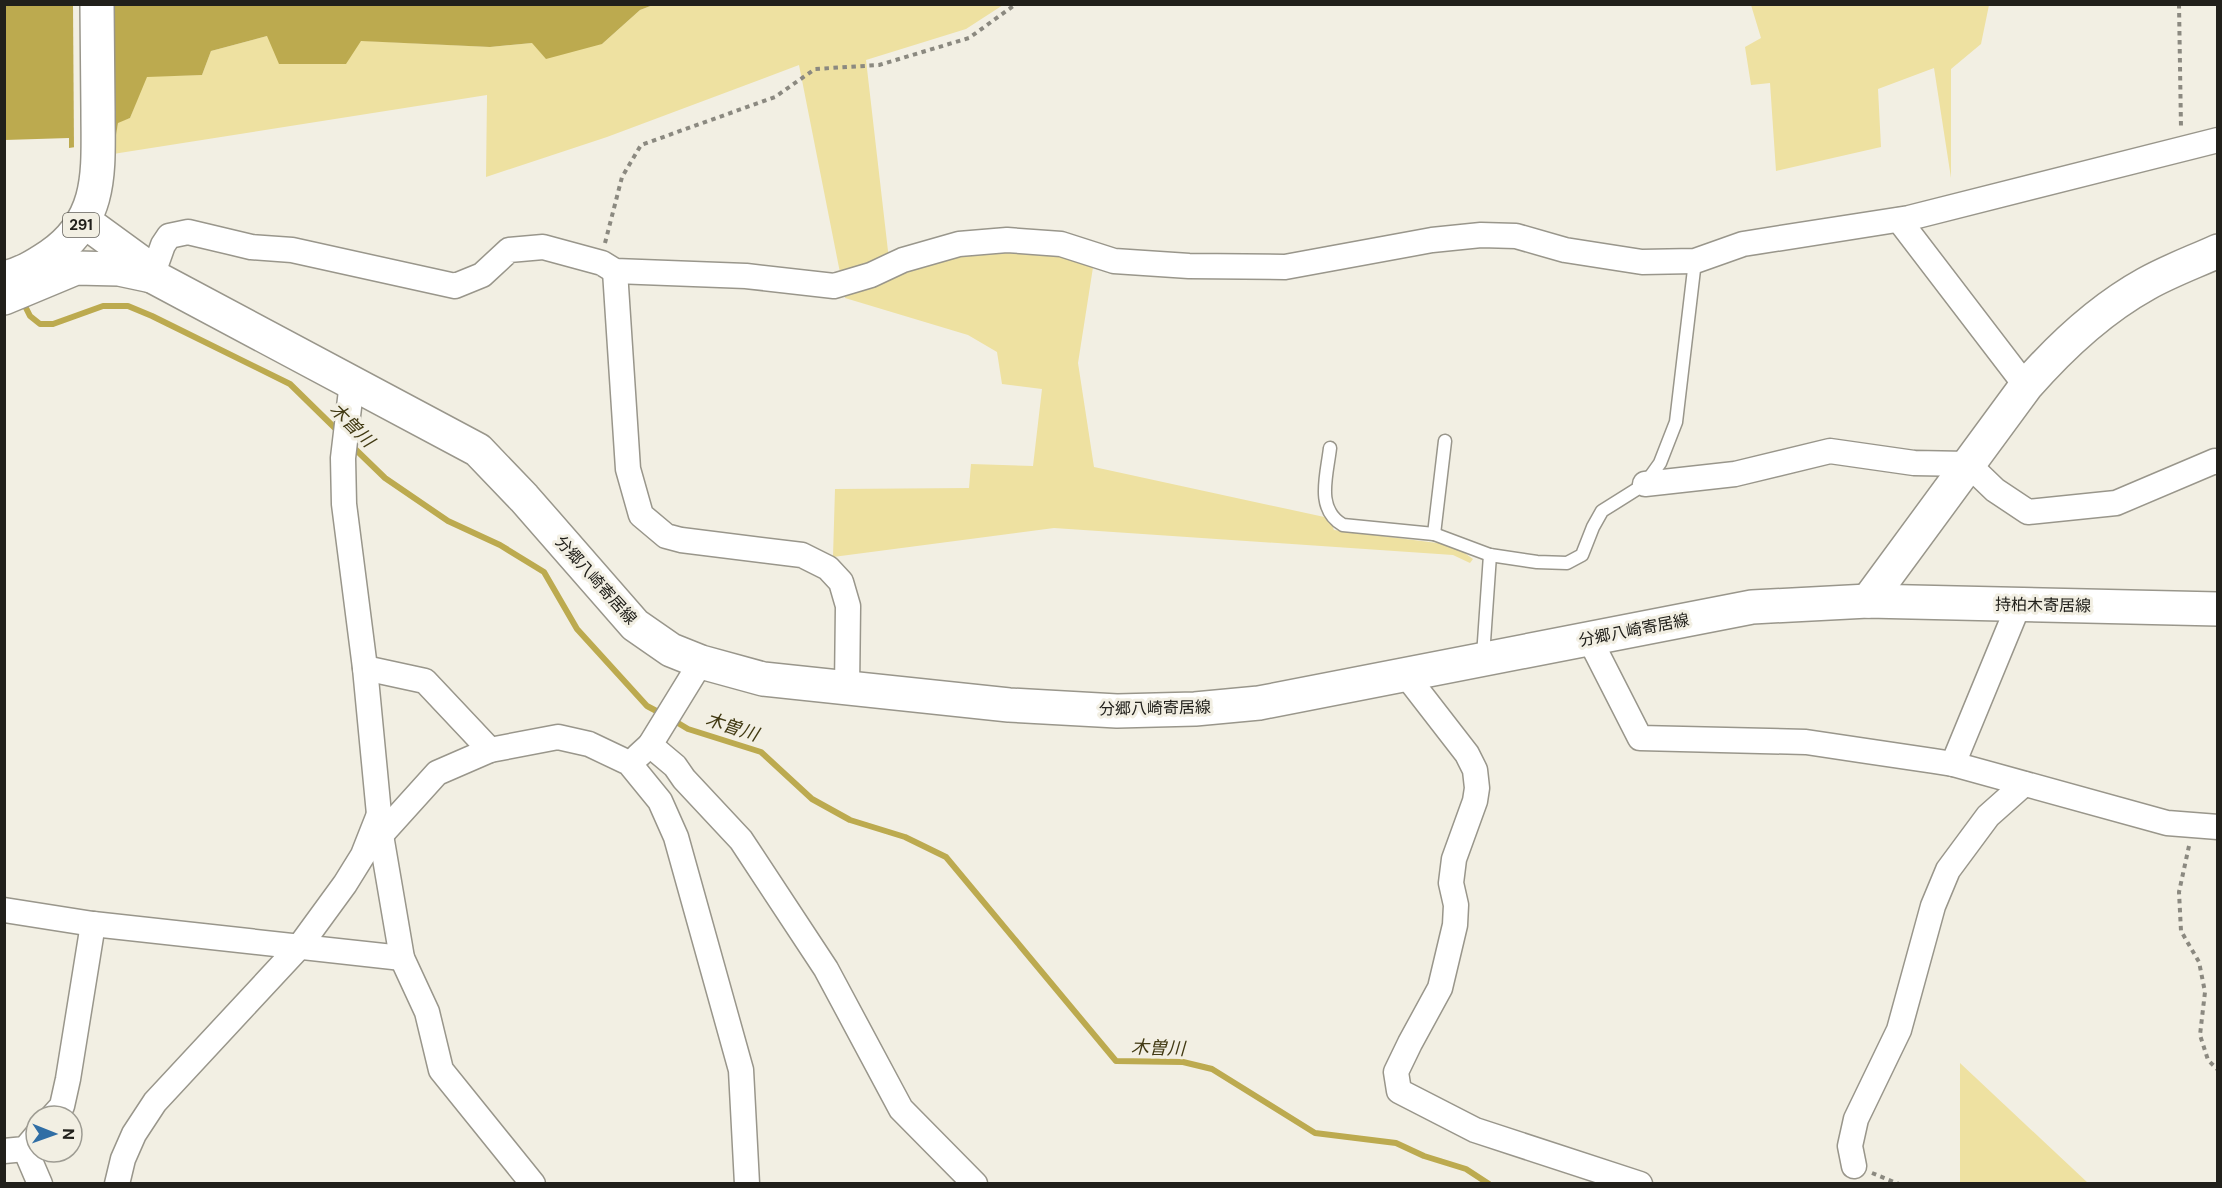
<svg xmlns="http://www.w3.org/2000/svg" width="2222" height="1188" viewBox="0 0 2222 1188" font-family="'DM Sans','Noto Sans JP',sans-serif">
  <rect width="100%" height="100%" fill="#f2efe3"/>
  <g fill="#eee1a1">
    <path d="M653 5H1003L966 29 866 60 888 251 897 272 964 255 1045 247 1094 261 1078 363 1094 467 1329 518 1334 530 1453 545 1473 559 1470 563 1453 555 1054 528 833 557 835 489 969 488 971 464 1033 466 1042 389 1002 384 997 352 968 335 845 298 799 65 607 137 486 177 487 95 113 154 118 122 130 118 146 76 202 75 211 51 267 36 490 47 532 43 602 44 640 10Z"/>
    <path d="M1751 5H1989L1981 44 1951 69V178L1934 68 1878 89 1881 147 1776 171 1770 83 1751 85 1745 47 1761 38Z"/>
    <path d="M1960 1063 2088 1183H1960Z"/>
  </g>
  <path fill="#bcaa4f" d="M4 5H653L640 10 602 44 546 59 532 43 490 47 361 41 346 64H279L267 36 211 51 202 75 147 77 130 118 118 123 115 141 69 148V138L5 140Z"/>
  <path fill="#f2efe3" d="M73 5H110L111 144 74 150Z"/>
  <g fill="none" stroke-linecap="round" stroke-linejoin="round">
    <g stroke="#bcaa4f" stroke-width="6">
      <path d="M22 300 30 316 40 324H53L103 306H128L152 316 290 384 340 433"/>
      <path d="M351 445 385 478 448 521 500 545 544 572 577 629 647 706 664 715"/>
      <path d="M673 720 688 729 761 752 812 799 850 820 905 837 946 857 1116 1061 1183 1062 1212 1069 1315 1133 1396 1143 1424 1156 1466 1169 1489 1184"/>
    </g>
    <defs>
      <g id="service">
        <path d="M1330 448C1327 475 1315 509 1343 525L1434 534 1490 555 1537 562 1567 563 1582 555 1593 527 1602 511 1645 484 1660 463 1676 422 1695 261"/>
        <path d="M1434 534 1445 441"/>
        <path d="M1483 656 1490 555"/>
      </g>
      <g id="minor">
        <path d="M1899 220 2026 386"/>
        <path d="M615 271 628 469 641 515 666 536 681 540 802 555 828 568 841 582 848 606 847 689"/>
        <path d="M152 276 163 245 169 236 188 232 251 247 292 250 455 286 482 275 509 250 543 247 602 263 615 271 746 276 834 286 871 275 903 260 959 244 1007 240 1061 244 1114 261 1189 266 1285 267 1432 240 1481 235 1516 236 1565 250 1642 262 1695 261 1743 244 1909 218 2218 140"/>
        <path d="M352 382 343 458 344 504 365 668 381 835 402 958 427 1012 441 1070 533 1184"/>
        <path d="M1645 484 1735 474 1830 451 1914 463 1968 464 1995 490 2028 512 2116 503 2215 461 2218 462"/>
        <path d="M1589 638 1640 738 1806 742 1934 761 1953 764 2167 823 2218 827"/>
        <path d="M365 668 425 681 490 750"/>
        <path d="M1405 674 1467 754 1475 770 1477 788 1475 801 1454 859 1451 883 1456 905 1455 925 1440 988 1410 1043 1396 1072 1399 1091 1475 1130 1640 1184"/>
        <path d="M650 745 675 766 684 779 741 840 826 969 901 1109 975 1184"/>
        <path d="M638 756 650 745 701 662"/>
        <path d="M1953 764 2019 604"/>
        <path d="M381 835 437 773 490 750 558 737 589 744 629 763 660 801 676 837 741 1070 747 1184"/>
        <path d="M4 910 93 924 402 958"/>
        <path d="M53 1116 62 1106 68 1079 93 924"/>
        <path d="M25 1149 40 1184"/>
        <path d="M4 1151 25 1149 36 1136"/>
        <path d="M1854 1166 1850 1146 1856 1119 1899 1030 1933 906 1948 870 1988 816 2024 784"/>
        <path d="M117 1184 123 1159 134 1134 155 1102 299 947 345 884 363 855 378 817"/>
      </g>
      <g id="secondary">
        <path d="M84 221 143 264 152 276 478 450 524 498 635 625 671 650 701 662 763 679 1009 705 1117 711 1195 709 1259 703 1752 607 1868 601 2218 609"/>
        <path d="M4 298 76 268 119 269 152 276"/>
        <path d="M1868 601 2026 386C2061 346 2099 310 2146 284 2169 271 2194 262 2218 251"/>
      </g>
      <path id="trunk" d="M4 278C22 274 35 266 50 256 104 219 98 169 98 111 98 75 97 40 97 4"/>
    </defs>
    <use href="#service" stroke="#99968b" stroke-width="15"/>
    <use href="#minor" stroke="#99968b" stroke-width="27"/>
    <use href="#secondary" stroke="#99968b" stroke-width="36"/>
    <use href="#trunk" stroke="#99968b" stroke-width="36"/>
    <g stroke="#8b8980" stroke-width="4" stroke-dasharray="4.5 4.5" stroke-linecap="butt">
      <path d="M2179 4 2181 128"/>
      <path d="M605 243 622 177 641 145 775 97 815 69 879 65 969 38 1016 4"/>
      <path d="M2189 846 2179 892 2181 931 2199 962 2205 992 2200 1035 2208 1060 2218 1070"/>
      <path d="M1872 1173 1899 1184"/>
    </g>
    <use href="#service" stroke="#fff" stroke-width="12"/>
    <use href="#minor" stroke="#fff" stroke-width="24"/>
    <use href="#secondary" stroke="#fff" stroke-width="33"/>
    <use href="#trunk" stroke="#fff" stroke-width="33"/>
  </g>
  <g text-anchor="middle" dominant-baseline="central" stroke-width="6" stroke-linejoin="round" paint-order="stroke">
    <rect fill="#f2efe3" stroke="#605e57" stroke-width="1.5" x="63" y="213" width="36" height="24" rx="4.5"/>
    <g font-size="15" font-weight="bold" fill="#21201b">
      <text x="81" y="225">291</text>
    </g>
    <g font-size="16" fill="#21201b" stroke="#f2efe3">
      <text transform="translate(596 580) rotate(48)">分郷八崎寄居線</text>
      <text transform="translate(2043 605) rotate(1)">持柏木寄居線</text>
      <text transform="translate(1634 630) rotate(-11)">分郷八崎寄居線</text>
      <text transform="translate(1155 708) rotate(-1)">分郷八崎寄居線</text>
    </g>
    <g font-size="18" font-style="italic" fill="#423a13" stroke="#f2efe3">
      <text transform="translate(352 425) rotate(45)">木曽川</text>
      <text transform="translate(732 727) rotate(18)">木曽川</text>
      <text transform="translate(1158 1048) rotate(2)">木曽川</text>
    </g>
  </g>
  <rect width="2222" height="1188" fill="none" stroke="#21201b" stroke-width="12"/>
  <g transform="translate(54 1134) rotate(91)"><circle r="28" fill="#f2efe3" stroke="#9e9c93" stroke-width="1.5"/>
  <path d="M0-4.5L10 22L0 15L-10 22Z" fill="#306ea5"/>
  <text y="-9" font-size="16" font-weight="bold" text-anchor="middle" fill="#21201b">N</text>
  </g>
</svg>
